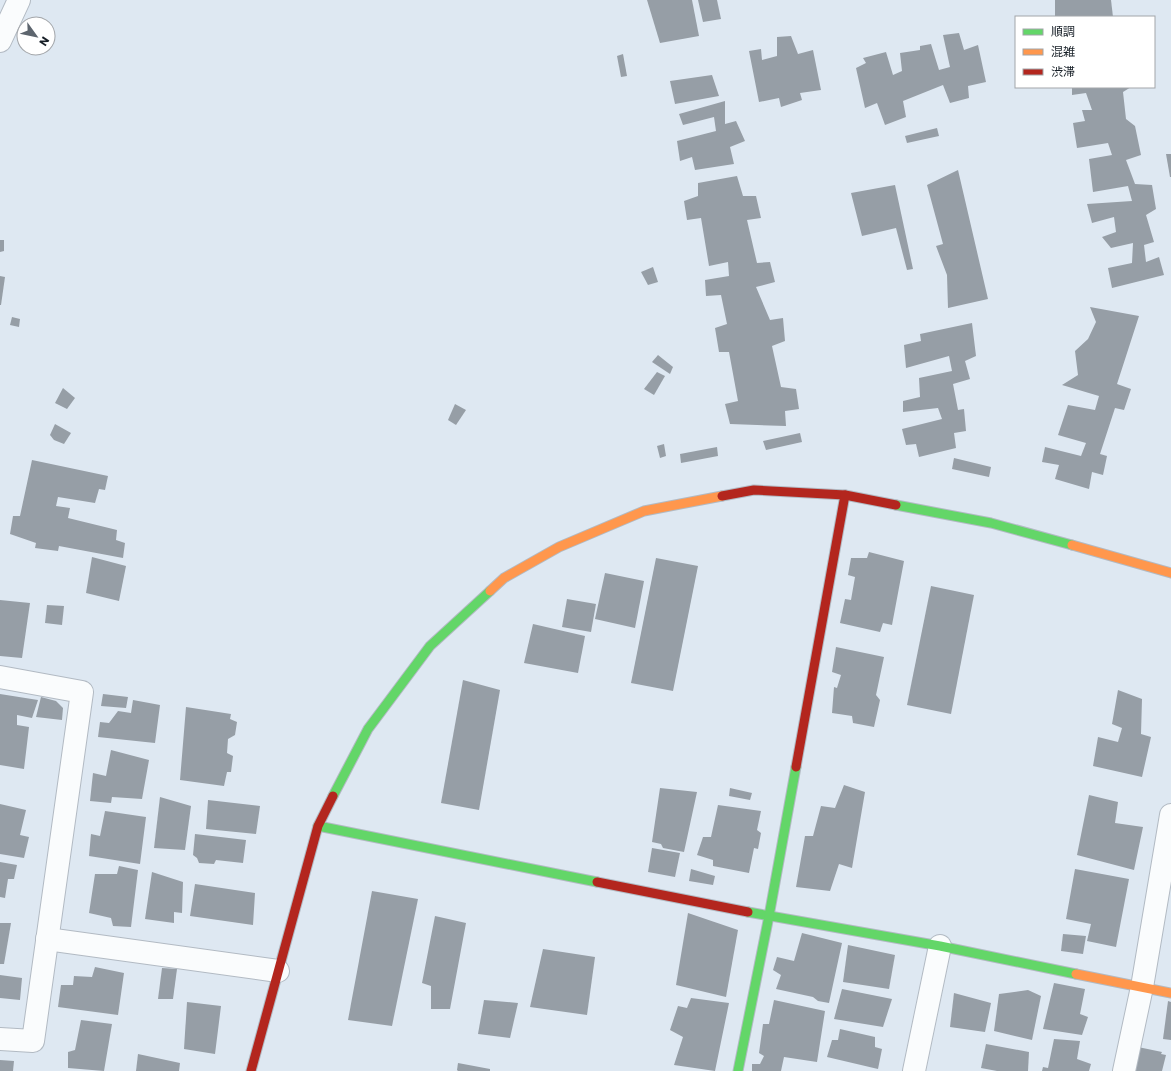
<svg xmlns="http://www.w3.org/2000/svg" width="1171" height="1071" viewBox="0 0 1171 1071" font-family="Poppins,'Noto Sans JP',sans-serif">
  <rect width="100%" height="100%" fill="#dee8f2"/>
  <g fill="#969ea6">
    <path d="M647 0H692L699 36 660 43Z"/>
    <path d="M698 0H717L721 19 703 22Z"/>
    <path d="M1055 0H1111L1113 17H1055Z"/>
    <path d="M959 33 964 50 978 45 986 82 968 86 969 98 950 103 943 85 903 101 906 117 885 125 877 103 865 108 856 68 866 63 863 58 886 52 893 75 902 71 900 53 920 50V46L931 44 939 70 950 67 943 35Z"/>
    <path d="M791 36 798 54 813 50 821 90 800 93 802 100 781 107 779 98 759 102 749 51 761 49 762 60 777 56V37Z"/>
    <path d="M623 54 627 76 621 77 617 56Z"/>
    <path d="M712 75 719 96 675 104 670 81Z"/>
    <path d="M1072 87H1131L1123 92 1126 119 1135 126 1141 155 1126 160 1135 184 1152 185 1156 209 1146 215 1154 242 1144 245 1146 262 1159 257 1164 275 1112 288 1108 268 1132 263 1133 243 1111 248 1102 237 1116 232 1114 217 1092 223 1087 204 1132 201 1128 186 1093 192 1089 159 1112 155 1108 143 1077 148 1073 123 1085 121 1082 110H1092L1086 93 1072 95Z"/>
    <path d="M725 101V124L736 121 745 141 730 147 734 164 695 170 692 157 680 161 677 141 716 131 714 117 683 125 679 114Z"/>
    <path d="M937 128 939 136 907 143 905 136Z"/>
    <path d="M1166 154H1171V177H1170Z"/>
    <path d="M958 170 988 299 948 308 947 275 936 246 943 244 927 185Z"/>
    <path d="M737 176 743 196H756L761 218 747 220 757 263 770 262 775 282 756 287 770 320 783 318 785 341 772 346 781 387 796 389 799 409 785 411 786 426 730 424 725 404 738 401 729 352H719L715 328 727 324 721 295 706 296 705 280 729 276 728 262 709 266 701 218 687 220 684 201 698 196V183Z"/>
    <path d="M895 185 913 269 907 270 896 228 862 236 851 193Z"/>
    <path d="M0 240H4V251L0 252Z"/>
    <path d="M653 267 658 282 648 285 641 272Z"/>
    <path d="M0 276 5 277 1 305H0Z"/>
    <path d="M1090 307 1139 316 1117 384 1131 389 1124 410 1115 408 1100 454 1107 456 1103 475 1092 472 1089 489 1055 479 1059 465 1042 462 1045 447 1081 456 1086 443 1058 435 1068 405 1095 410 1099 396 1062 385 1078 375 1075 351 1088 339 1096 322Z"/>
    <path d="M12 317 20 319 19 327 10 325Z"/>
    <path d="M972 323 976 356 965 361 970 379 953 384 958 410 964 409 966 431 954 433 956 448 919 457 916 444 906 445 902 429 942 419 938 408 903 412V401L920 397 919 378 952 371 949 356 906 368 904 345 921 341 920 334Z"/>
    <path d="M658 355 673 367 670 374 652 362Z"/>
    <path d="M657 372 665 376 654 395 644 389Z"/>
    <path d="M63 388 75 398 67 409 55 403Z"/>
    <path d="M455 404 466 410 456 425 448 420Z"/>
    <path d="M55 424 71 433 64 444 54 440 50 435Z"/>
    <path d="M800 433 802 442 766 450 763 441Z"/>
    <path d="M664 444 666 456 660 458 657 446Z"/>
    <path d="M717 447 718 456 681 463 680 454Z"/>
    <path d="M954 458 991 467 989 477 952 469Z"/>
    <path d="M32 460 108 476 105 490 99 489 95 503 58 497 56 506 70 508 68 518 117 530 116 540 125 543 123 558 59 546 58 551 35 548 36 543 10 534 13 516H20Z"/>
    <path d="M869 552 904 561 892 625 883 623 880 632 840 623 845 599 851 600 855 577 848 575 851 558H867Z"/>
    <path d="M92 557 126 566 119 601 86 593Z"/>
    <path d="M656 558 698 566 673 691 631 683Z"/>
    <path d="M605 573 644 581 635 628 595 619Z"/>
    <path d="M931 586 974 595 951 714 907 705Z"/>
    <path d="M567 599 596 604 591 632 562 627Z"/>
    <path d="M0 600 30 603 22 658 0 656Z"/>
    <path d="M47 605 64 606 62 625 45 623Z"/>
    <path d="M533 624 585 636 578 673 524 663Z"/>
    <path d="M836 647 884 657 876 695 880 700 874 727 853 723 852 716 832 713 834 687 837 688 841 675 832 672Z"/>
    <path d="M463 680 500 690 479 810 441 803Z"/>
    <path d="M1118 690 1142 699 1141 734 1151 737 1142 777 1093 766 1098 737 1118 742 1122 728 1112 724Z"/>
    <path d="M0 694 38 700 32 718 17 715V725L29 727 24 769 0 765Z"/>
    <path d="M103 694 128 697 126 708 101 706Z"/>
    <path d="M41 697 56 701 63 708 62 720 36 717Z"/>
    <path d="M133 700 160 705 155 743 98 737 100 722 109 723 118 711 131 713Z"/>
    <path d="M186 707 231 714 230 719 237 722 235 735 228 739 227 753 233 756 231 772H227L224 786 180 780Z"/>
    <path d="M111 750 149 760 142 799 112 797 111 803 90 801 93 773 106 776Z"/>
    <path d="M844 785 865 792 852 868 839 864 830 891 796 887 805 836H813L821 806 835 808Z"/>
    <path d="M660 788 697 792 684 852 663 848 661 844 652 842Z"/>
    <path d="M730 788 752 793 750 800 729 796Z"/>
    <path d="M1089 795 1118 802 1115 823 1143 827 1134 870 1077 855Z"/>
    <path d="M160 797 191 806 185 850 154 848Z"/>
    <path d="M208 800 260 806 256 834 206 829Z"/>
    <path d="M0 804 26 810 20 835 29 837 24 858 0 854Z"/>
    <path d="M718 805 761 811 757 830 761 833 758 849 754 848 749 873 713 866V860L697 855 703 837H711Z"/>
    <path d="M105 811 146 817 140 864 89 856 91 834 100 836Z"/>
    <path d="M195 834 246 840 243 863 216 860 214 864 199 863 197 858 193 855Z"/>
    <path d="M652 848 680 853 675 877 648 872Z"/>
    <path d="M0 862 17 865 14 879H8L5 898 0 897Z"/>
    <path d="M119 866 138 870 131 927 113 926 111 918 89 913 95 874H117Z"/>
    <path d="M691 869 715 876 713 885 689 881Z"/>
    <path d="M1075 869 1129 879 1116 947 1087 941 1091 924 1066 919Z"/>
    <path d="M152 872 183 882 182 913 174 912V923L145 919Z"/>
    <path d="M195 884 255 893 253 925 190 916Z"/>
    <path d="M372 891 418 899 392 1026 348 1020Z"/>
    <path d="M688 913 738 930 726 997 676 985Z"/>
    <path d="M435 916 466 923 450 1009H431V986L422 983Z"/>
    <path d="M0 923H11L4 964H0Z"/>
    <path d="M802 933 842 943 829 1003 818 1001 813 997 776 989 781 975 773 970 777 957 794 961Z"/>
    <path d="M1063 934 1086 936 1083 954 1061 951Z"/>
    <path d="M848 945 895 955 889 989 843 982Z"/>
    <path d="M543 949 595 957 587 1015 530 1007Z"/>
    <path d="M95 967 124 973 118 1015 58 1007 61 985H73L74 976 92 977Z"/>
    <path d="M162 968 177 969 173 999H158Z"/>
    <path d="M0 975 22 978 20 1000 0 998Z"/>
    <path d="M1054 983 1085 989 1080 1014 1088 1017 1082 1035 1043 1029Z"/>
    <path d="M842 989 892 999 883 1027 834 1019Z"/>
    <path d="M1028 990 1041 996 1032 1040 994 1031 999 994Z"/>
    <path d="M954 993 991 1003 985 1032 950 1027Z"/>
    <path d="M691 998 729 1003 715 1071 674 1065 683 1037 670 1030 678 1006 687 1008Z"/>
    <path d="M484 1000 518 1003 510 1038 478 1034Z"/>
    <path d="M774 1000 825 1011 817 1062 784 1057 781 1071H752V1064H760L764 1056 759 1053 763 1024H769Z"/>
    <path d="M1168 1001 1171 1002V1040L1163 1039Z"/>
    <path d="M187 1002 221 1006 215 1054 184 1049Z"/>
    <path d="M81 1020 112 1024 104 1071 68 1068V1052L75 1050Z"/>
    <path d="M840 1029 875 1037V1047L882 1049 878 1069 827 1057 832 1040H838Z"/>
    <path d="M1054 1039 1080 1041 1077 1059 1091 1064 1089 1071H1042L1043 1067 1048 1068Z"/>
    <path d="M986 1044 1029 1052 1028 1071H997L981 1068Z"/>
    <path d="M1138 1047 1162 1052 1161 1054 1166 1055 1162 1071H1134Z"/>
    <path d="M138 1054 180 1063 179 1071H136Z"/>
    <path d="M0 1060 14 1061 13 1071H0Z"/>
    <path d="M458 1063 490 1069V1071H458L457 1070Z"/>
  </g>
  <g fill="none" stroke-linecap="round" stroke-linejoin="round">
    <defs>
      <g id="street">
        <path d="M0 41 19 0"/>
        <path d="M0 677 82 692 33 1041 0 1039"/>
        <path d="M47 939 278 971"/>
        <path d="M914 1071 940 946"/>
        <path d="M1124 1071 1142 987 1171 815"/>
      </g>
      <g id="fast">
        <path d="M896 505 991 523 1072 545"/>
        <path d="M333 796 368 729 430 646 490 591"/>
        <path d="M318 826 597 882"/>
        <path d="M748 912 940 946 1076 974"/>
        <path d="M738 1071 769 916 796 767"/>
      </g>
      <g id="slow">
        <path d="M1072 545 1171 573"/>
        <path d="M490 591 504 578 559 547 644 511 722 496"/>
        <path d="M1076 974 1171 993"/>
      </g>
      <g id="jam">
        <path d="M722 496 754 490 845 495 896 505"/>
        <path d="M796 767 845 495"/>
        <path d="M597 882 748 912"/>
        <path d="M251 1071 318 826 333 796"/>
      </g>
    </defs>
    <use href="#street" stroke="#b2bac3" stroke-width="24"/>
    <use href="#fast" stroke="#b2bac3" stroke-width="11"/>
    <use href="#slow" stroke="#b2bac3" stroke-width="11"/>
    <use href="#jam" stroke="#b2bac3" stroke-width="11"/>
    <use href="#street" stroke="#fafcfd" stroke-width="22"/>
    <use href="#fast" stroke="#63d668" stroke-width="9"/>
    <use href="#slow" stroke="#ff974d" stroke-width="9"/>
    <use href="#jam" stroke="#b3261e" stroke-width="9"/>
  </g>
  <rect x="1015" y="16" width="140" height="72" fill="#ffffff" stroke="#a2a5a9"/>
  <rect x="1023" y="29" width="20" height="6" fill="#63d668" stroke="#a2a5a9"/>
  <text x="1051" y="36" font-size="12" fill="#171f27">順調</text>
  <rect x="1023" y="49" width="20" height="6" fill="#ff974d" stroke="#a2a5a9"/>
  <text x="1051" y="56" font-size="12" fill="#171f27">混雑</text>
  <rect x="1023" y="69" width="20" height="6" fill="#b3261e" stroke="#a2a5a9"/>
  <text x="1051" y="76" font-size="12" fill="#171f27">渋滞</text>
  <g transform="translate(36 36) rotate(123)"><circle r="19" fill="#ffffff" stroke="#a2a5a9"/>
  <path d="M0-3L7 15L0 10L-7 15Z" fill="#5d656e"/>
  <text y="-6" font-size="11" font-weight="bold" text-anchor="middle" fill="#171f27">N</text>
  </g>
</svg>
